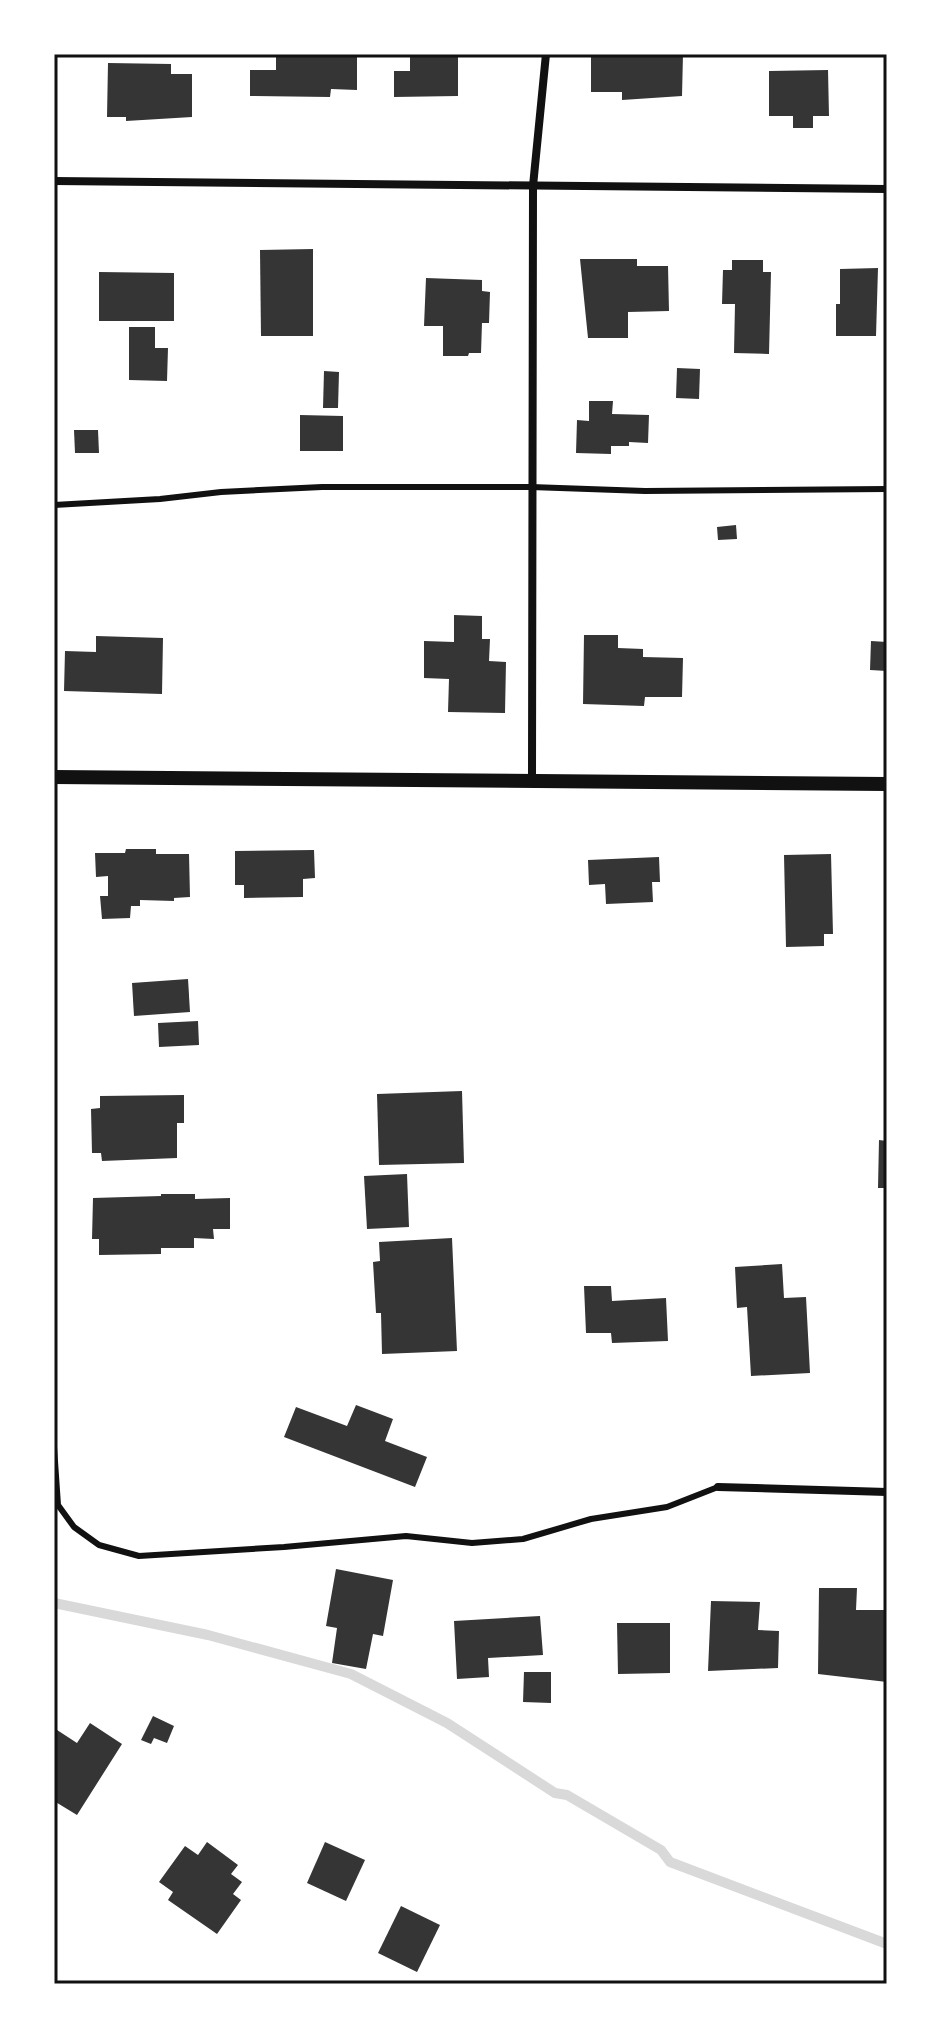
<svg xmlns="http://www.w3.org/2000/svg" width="941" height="2038" viewBox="0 0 941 2038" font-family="'Asap Condensed',sans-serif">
  <rect width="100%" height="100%" fill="#fff"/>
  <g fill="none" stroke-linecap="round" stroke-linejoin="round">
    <path stroke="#d9d9d9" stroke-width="10" d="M54 1603 208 1635 351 1674 447 1723 555 1793 567 1795 661 1850 670 1862 887 1944"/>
  </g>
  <g fill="#353535">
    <path d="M276 54H357V90L331 89 330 97 250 96V70H276Z"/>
    <path d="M458 54V96L394 97V71H410V55Z"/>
    <path d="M591 54H683L682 96 622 100V92H591Z"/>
    <path d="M108 63 171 64V74H192V117L126 121V117H107Z"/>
    <path d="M828 70 829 116H813V128H793V116H769V71Z"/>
    <path d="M313 249V336H261L260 250Z"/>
    <path d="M580 259H637V266H668L669 311 628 312V338H588Z"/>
    <path d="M732 260H763V272H771L769 354 734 353 735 304H722L723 270H732Z"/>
    <path d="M878 268 876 336H836V304H840V269Z"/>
    <path d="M99 272 174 273V321H99Z"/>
    <path d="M426 278 482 280V291L490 292 489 323H482L481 353H469L468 356H443V326H424Z"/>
    <path d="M129 327H155V348H168L167 381 129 380Z"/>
    <path d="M677 368 700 369 699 399 676 398Z"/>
    <path d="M324 371 339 372 338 408H323Z"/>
    <path d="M589 401H613L612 414 649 415 648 443 629 442V446H611V454L576 453 577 420 589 421Z"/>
    <path d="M300 415 343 416V451H300Z"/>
    <path d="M74 430H98L99 453H75Z"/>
    <path d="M736 525 737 539 718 540 717 527Z"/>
    <path d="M454 615 482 616V639H490L489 661 506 662 505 713 448 712 449 679 424 678V641L454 642Z"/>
    <path d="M584 635H618V648L643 649V657L683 658 682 697H645L644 706 583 704Z"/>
    <path d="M96 636 163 638 162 694 64 691 65 651 96 652Z"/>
    <path d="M871 641 887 642V671L870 670Z"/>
    <path d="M126 849H156V854H189L190 897 174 898V901L140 900V906H131L130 918 102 919 100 896H108V876L96 877 95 853H125Z"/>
    <path d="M314 850 315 878 303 879V897L244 898V885H235V851Z"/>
    <path d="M831 854 833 934H824V946L786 947 784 855Z"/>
    <path d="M659 857 660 882H652L653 902 606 904 605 884 589 885 588 860Z"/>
    <path d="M188 979 190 1012 134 1016 132 983Z"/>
    <path d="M198 1021 199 1045 159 1047 158 1023Z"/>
    <path d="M462 1091 464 1163 379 1165 377 1094Z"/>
    <path d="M184 1095V1123H177V1158L102 1161 101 1153H92L91 1109 100 1108V1096Z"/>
    <path d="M879 1140 887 1141V1188H878Z"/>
    <path d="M407 1174 409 1227 367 1229 364 1176Z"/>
    <path d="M161 1194H195V1199L230 1198V1229H213L214 1239 194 1238V1248H161V1254L99 1255V1239H92L93 1198 161 1196Z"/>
    <path d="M452 1238 457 1351 382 1354 381 1313H376L373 1262 380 1261 379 1242Z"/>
    <path d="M782 1264 784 1298 806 1297 810 1373 751 1376 747 1307 737 1308 735 1267Z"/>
    <path d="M584 1286H611L612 1301 666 1298 668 1341 612 1343 611 1333H586Z"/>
    <path d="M356 1405 393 1419 385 1441 427 1457 415 1487 284 1437 296 1407 347 1426Z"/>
    <path d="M336 1569 393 1580 383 1636 373 1634 366 1669 332 1663 337 1628 326 1626Z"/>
    <path d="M819 1588H857L856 1610H887V1682L818 1674Z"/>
    <path d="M711 1601 760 1602 758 1630 779 1631 778 1668 708 1671Z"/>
    <path d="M540 1616 543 1655 488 1658 489 1677 457 1679 454 1621Z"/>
    <path d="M617 1623H670V1673L618 1674Z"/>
    <path d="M524 1672H551V1703L523 1702Z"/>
    <path d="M153 1716 174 1726 167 1743 154 1738 151 1744 141 1740Z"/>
    <path d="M90 1723 122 1744 77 1815 54 1801V1728L77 1743Z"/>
    <path d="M207 1842 238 1865 231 1874 242 1882 233 1894 241 1900 217 1934 168 1900 173 1892 159 1882 185 1846 198 1855Z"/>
    <path d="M325 1842 365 1860 346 1901 307 1883Z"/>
    <path d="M401 1906 440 1925 417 1972 378 1953Z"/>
  </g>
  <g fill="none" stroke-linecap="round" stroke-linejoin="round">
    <g stroke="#111" stroke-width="6">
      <path d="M54 505 160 499 221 492 322 487H531L645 491 887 489"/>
      <path d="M54 1447 58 1505 74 1527 99 1545 139 1556 284 1547 406 1536 472 1543 523 1539 591 1519 667 1507 718 1487"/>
    </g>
    <g stroke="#111" stroke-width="8">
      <path d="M54 181 887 189"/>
      <path d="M532 779 533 186 546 54"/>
      <path d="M718 1487 887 1492"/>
    </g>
    <path stroke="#111" stroke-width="14" d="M54 777 887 784"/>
  </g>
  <rect width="941" height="2038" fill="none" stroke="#ffffff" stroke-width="112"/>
  <rect x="56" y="56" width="829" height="1926" fill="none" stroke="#111" stroke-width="3"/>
</svg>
